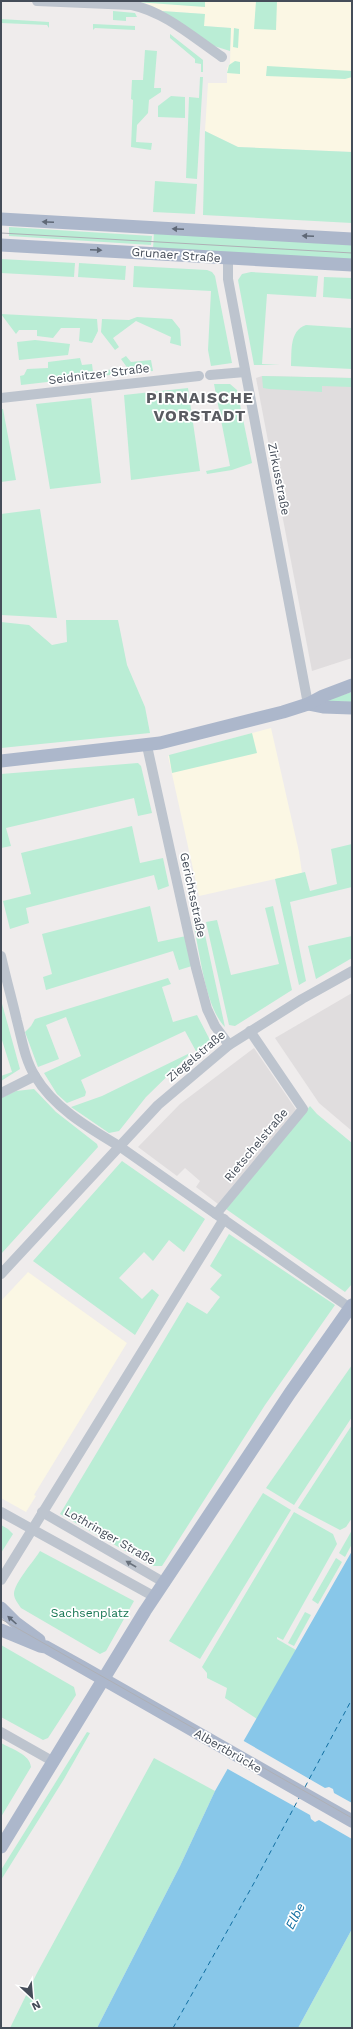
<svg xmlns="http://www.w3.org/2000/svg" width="353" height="2029" viewBox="0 0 353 2029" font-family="'Work Sans',sans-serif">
  <rect width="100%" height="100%" fill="#efecec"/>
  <g fill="#fbf7e4">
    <path d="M131 1H352V152L238 147 205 131 208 83H227V68L230 63 231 28 204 26V14L162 11 145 3Z"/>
    <path d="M271 728 299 852 302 873 199 896 168 756Z"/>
    <path d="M28 1272 127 1343 34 1495 36 1496 26 1512 1 1498V1301Z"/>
  </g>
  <g fill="#e0ddde">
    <path d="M262 376 352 378V658L312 671 256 378Z"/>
    <path d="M352 993V1131L319 1103 275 1038Z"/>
    <path d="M254 1048 297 1111 218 1204 196 1187 200 1181 185 1168 177 1176 138 1147 180 1104Z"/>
  </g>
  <g fill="#baedd5">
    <path d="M137 1H205V7L136 2Z"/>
    <path d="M256 1H277L276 30 254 29Z"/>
    <path d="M113 11 135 13 137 17H126V21L113 20Z"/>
    <path d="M162 11 205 14 204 26 231 28 230 51 214 46Z"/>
    <path d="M1 19 49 22V28L47 25 1 23Z"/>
    <path d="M93 24 135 26V30L95 28 93 30Z"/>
    <path d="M234 28 239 29 238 48 233 47Z"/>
    <path d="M170 34 203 60V72H201V64L195 63V59L170 38Z"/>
    <path d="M145 50 157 51 154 88H161V92L149 100 148 113 137 125 136 142 152 143 151 150 131 147 133 100 131 99 132 80H143Z"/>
    <path d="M235 61 240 62V74L227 73 229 65Z"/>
    <path d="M267 66 352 71V77L345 79 266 76Z"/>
    <path d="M200 77H203L197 179 186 178 189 97 199 98Z"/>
    <path d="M171 96 185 97V118L158 117V106Z"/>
    <path d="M205 131 238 147 352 152V223L203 215Z"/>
    <path d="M155 181 197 184 195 214 153 212Z"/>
    <path d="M9 227 152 236 151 245 9 236Z"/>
    <path d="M154 232 352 244V260L153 249Z"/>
    <path d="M1 259 75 263 74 277 1 273Z"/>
    <path d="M79 263 126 266 125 280 78 277Z"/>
    <path d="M134 266 207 270 212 272 215 276 232 363 211 366 208 350 211 291 133 287Z"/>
    <path d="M251 272 318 276 316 297 267 294 262 364 280 365H254L238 280 242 274Z"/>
    <path d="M324 277 352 278V299L323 297Z"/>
    <path d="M1 314 97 319 98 331 92 343 79 341 80 328H61L53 338 37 336V330H19L16 334Z"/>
    <path d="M137 317 172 319 180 329 181 346 170 343 171 337 136 321 113 338 119 347 115 350 101 332 102 319 129 320Z"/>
    <path d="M306 325 352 328V369L291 366C292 351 289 331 306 325Z"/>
    <path d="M35 340 70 344 68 355 19 360 17 342Z"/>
    <path d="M126 356 131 362 151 360 153 371 131 373 121 359Z"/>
    <path d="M80 358 82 365 92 364 93 372 122 368 127 373 21 385 20 376 24 375 27 369 48 368V362Z"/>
    <path d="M262 376 352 378V387L322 386V392L269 389 263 388Z"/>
    <path d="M214 384H230L237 390 252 463 232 470 207 474 206 471 230 466Z"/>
    <path d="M188 388 200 471 131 480 124 395Z"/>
    <path d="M91 398 101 483 50 489 36 404Z"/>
    <path d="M1 409H3L16 480 1 482Z"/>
    <path d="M40 509 57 618 1 615V514Z"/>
    <path d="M66 620H118L127 665 145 707 150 733 1 748V622L29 625 52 645 67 642Z"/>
    <path d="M352 692V702L324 701Z"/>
    <path d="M252 733 257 753 172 773 169 755Z"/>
    <path d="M138 763 141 766 152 813 138 816 134 798 6 828 11 846 1 848V774Z"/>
    <path d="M132 826 140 863 163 858 169 886 158 890 154 875 26 908 29 923 10 929 3 901 31 894 21 853Z"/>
    <path d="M352 844V887L290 902 306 981 299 985 275 879 305 872 310 891 337 884 331 849Z"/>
    <path d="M150 906 158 942 186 936 192 966 179 970 173 951 46 990 43 977 52 974 42 934Z"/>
    <path d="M273 906 292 990 235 1026 229 1025 206 922 217 920 231 975 279 964 265 908Z"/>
    <path d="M202 921 225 1027C205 1007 200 952 193 923Z"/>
    <path d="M352 936V958L316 979 308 946Z"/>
    <path d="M168 978 171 984 162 987 173 1022 197 1015 211 1042 197 1053 185 1031 81 1080 86 1092 85 1096 67 1103 57 1094 44 1073 81 1056 66 1017 46 1025 59 1059 38 1067 25 1032 31 1026 35 1019Z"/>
    <path d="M1 1000 20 1069 1 1081V1076L12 1072 1 1037Z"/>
    <path d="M192 1052 146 1097 119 1131 109 1133 71 1107 102 1096Z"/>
    <path d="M34 1089 56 1112 97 1144 98 1147 1 1254V1098L16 1091Z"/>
    <path d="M310 1106 317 1114 352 1143V1284L345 1292 226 1209Z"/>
    <path d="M122 1161 205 1219 184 1252 169 1240 153 1261 144 1252 119 1278 142 1299 152 1289 159 1295 135 1335 33 1261Z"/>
    <path d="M229 1234 335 1305 265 1405 162 1566H152L60 1514 187 1302 207 1314 220 1297 210 1289 222 1275 210 1266Z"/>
    <path d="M352 1365V1417L294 1505 266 1488Z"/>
    <path d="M352 1425V1518L346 1527 340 1530 298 1508Z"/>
    <path d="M263 1493 291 1510 200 1659 169 1641Z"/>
    <path d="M294 1512 333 1534 337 1544 283 1640 277 1637V1639L296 1650 257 1719 225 1698 227 1688 207 1678V1673L202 1667Z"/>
    <path d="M1 1525 8 1529 13 1534 1 1553Z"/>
    <path d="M352 1530V1544L345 1557 339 1553Z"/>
    <path d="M40 1551 134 1601 106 1651 100 1654 21 1608C18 1603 14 1599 14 1594 14 1583 34 1561 40 1551Z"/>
    <path d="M336 1558 342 1562 318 1604 312 1600Z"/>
    <path d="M305 1612 311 1615 294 1646 288 1643Z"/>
    <path d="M1 1645 74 1687 76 1695 48 1738 43 1740 1 1717Z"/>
    <path d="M87 1732 90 1733 64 1779 1 1880V1870Z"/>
    <path d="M1 1743C11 1749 30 1754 31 1767L1 1817Z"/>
    <path d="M154 1758 215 1791 180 1866 97 2028H10L37 1973Z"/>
    <path d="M352 1929V2028H298Z"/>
  </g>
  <path fill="#88c7e9" d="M352 1551V1929L298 2028H97L180 1866 215 1791Z"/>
  <path fill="#efecec" d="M242 1740 325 1788 329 1787 333 1789 334 1793 352 1803V1839L319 1820 315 1822 311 1819 310 1815 226 1768Z"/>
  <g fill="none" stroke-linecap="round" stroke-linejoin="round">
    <g stroke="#106ea1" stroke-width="1" stroke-dasharray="5 4" stroke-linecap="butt">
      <path d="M305 1787 352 1699"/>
      <path d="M173 2028 254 1883 299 1798"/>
    </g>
    <g stroke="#bdc4ce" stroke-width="10">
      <path d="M37 1 132 5C165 12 194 38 222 57"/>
      <path d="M228 258V279L308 704"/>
      <path d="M210 375 245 372"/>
      <path d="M1 398 199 376"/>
      <path d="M147 746 196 968 207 1009 215 1026 229 1045"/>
      <path d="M1 956C6 978 12 1000 17 1021 22 1040 25 1060 35 1076 54 1108 89 1128 119 1146L350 1308"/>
      <path d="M1 1093 35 1076"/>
      <path d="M216 1214 303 1109 250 1031"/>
      <path d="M1 1274 158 1105 229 1045 302 999 352 971"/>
      <path d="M1 1512 155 1597"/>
      <path d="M42 1512 165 1583"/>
      <path d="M1 1580 224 1219"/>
      <path d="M1 1732 54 1762"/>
    </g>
    <g stroke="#acb7cb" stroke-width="13">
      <path d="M1 219 352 239"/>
      <path d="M1 245 352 265"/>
      <path d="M308 704 323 707 352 708"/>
      <path d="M1 761 160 743 283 712 308 704 323 696 352 685"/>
      <path d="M1 1608 16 1623 39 1640"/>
      <path d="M1 1630 40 1646 46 1647 82 1667 352 1821"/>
      <path d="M1 1847 145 1611 290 1393 352 1305"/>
    </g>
    <g stroke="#aeb0b6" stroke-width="1">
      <path d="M1 233 352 253"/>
      <path d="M1 1619 352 1818"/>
    </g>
  </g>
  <defs><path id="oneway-solid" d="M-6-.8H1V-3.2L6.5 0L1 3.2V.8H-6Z"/></defs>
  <g fill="#5f6876">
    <use href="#oneway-solid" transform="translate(48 222) rotate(-177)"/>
    <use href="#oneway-solid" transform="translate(178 229) rotate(-177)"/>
    <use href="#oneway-solid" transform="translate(308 236) rotate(-177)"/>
    <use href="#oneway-solid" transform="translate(96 250) rotate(3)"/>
    <use href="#oneway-solid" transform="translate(12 1620) rotate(-138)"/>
  </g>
  <use fill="#69717c" href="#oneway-solid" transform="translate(131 1564) rotate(-150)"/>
  <g text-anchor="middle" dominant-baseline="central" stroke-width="3.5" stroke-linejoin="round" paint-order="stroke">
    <g font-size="12" fill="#454d59" stroke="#fff">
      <text transform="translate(176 255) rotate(4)">Grunaer Straße</text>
      <text transform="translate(99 374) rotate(-7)">Seidnitzer Straße</text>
      <text transform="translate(279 479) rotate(79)">Zirkusstraße</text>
      <text transform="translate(193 895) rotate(78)">Gerichtsstraße</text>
      <text transform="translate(196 1056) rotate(-40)">Ziegelstraße</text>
      <text transform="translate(256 1145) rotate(-50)">Rietschelstraße</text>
      <text transform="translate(110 1536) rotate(30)">Lothringer Straße</text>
      <text transform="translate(228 1751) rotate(30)">Albertbrücke</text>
    </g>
    <g font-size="12" fill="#197755" stroke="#fff">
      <text x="90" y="1613">Sachsenplatz</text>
    </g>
    <g font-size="13" font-style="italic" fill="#106ea1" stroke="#fff">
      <text transform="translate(295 1916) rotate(-63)">Elbe</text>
    </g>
    <g font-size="16" font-weight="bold" letter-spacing="1" fill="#595b61" stroke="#fff">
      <text x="200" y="397">PIRNAISCHE<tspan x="200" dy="18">VORSTADT</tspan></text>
    </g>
  </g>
  <rect width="353" height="2029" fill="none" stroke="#454d59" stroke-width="4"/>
  <g transform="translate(32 1997) rotate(154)" stroke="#ffffff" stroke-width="3" paint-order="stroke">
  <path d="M0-3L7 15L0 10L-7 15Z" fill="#454d59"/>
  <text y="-6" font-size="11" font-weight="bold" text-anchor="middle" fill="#454d59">N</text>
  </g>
</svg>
